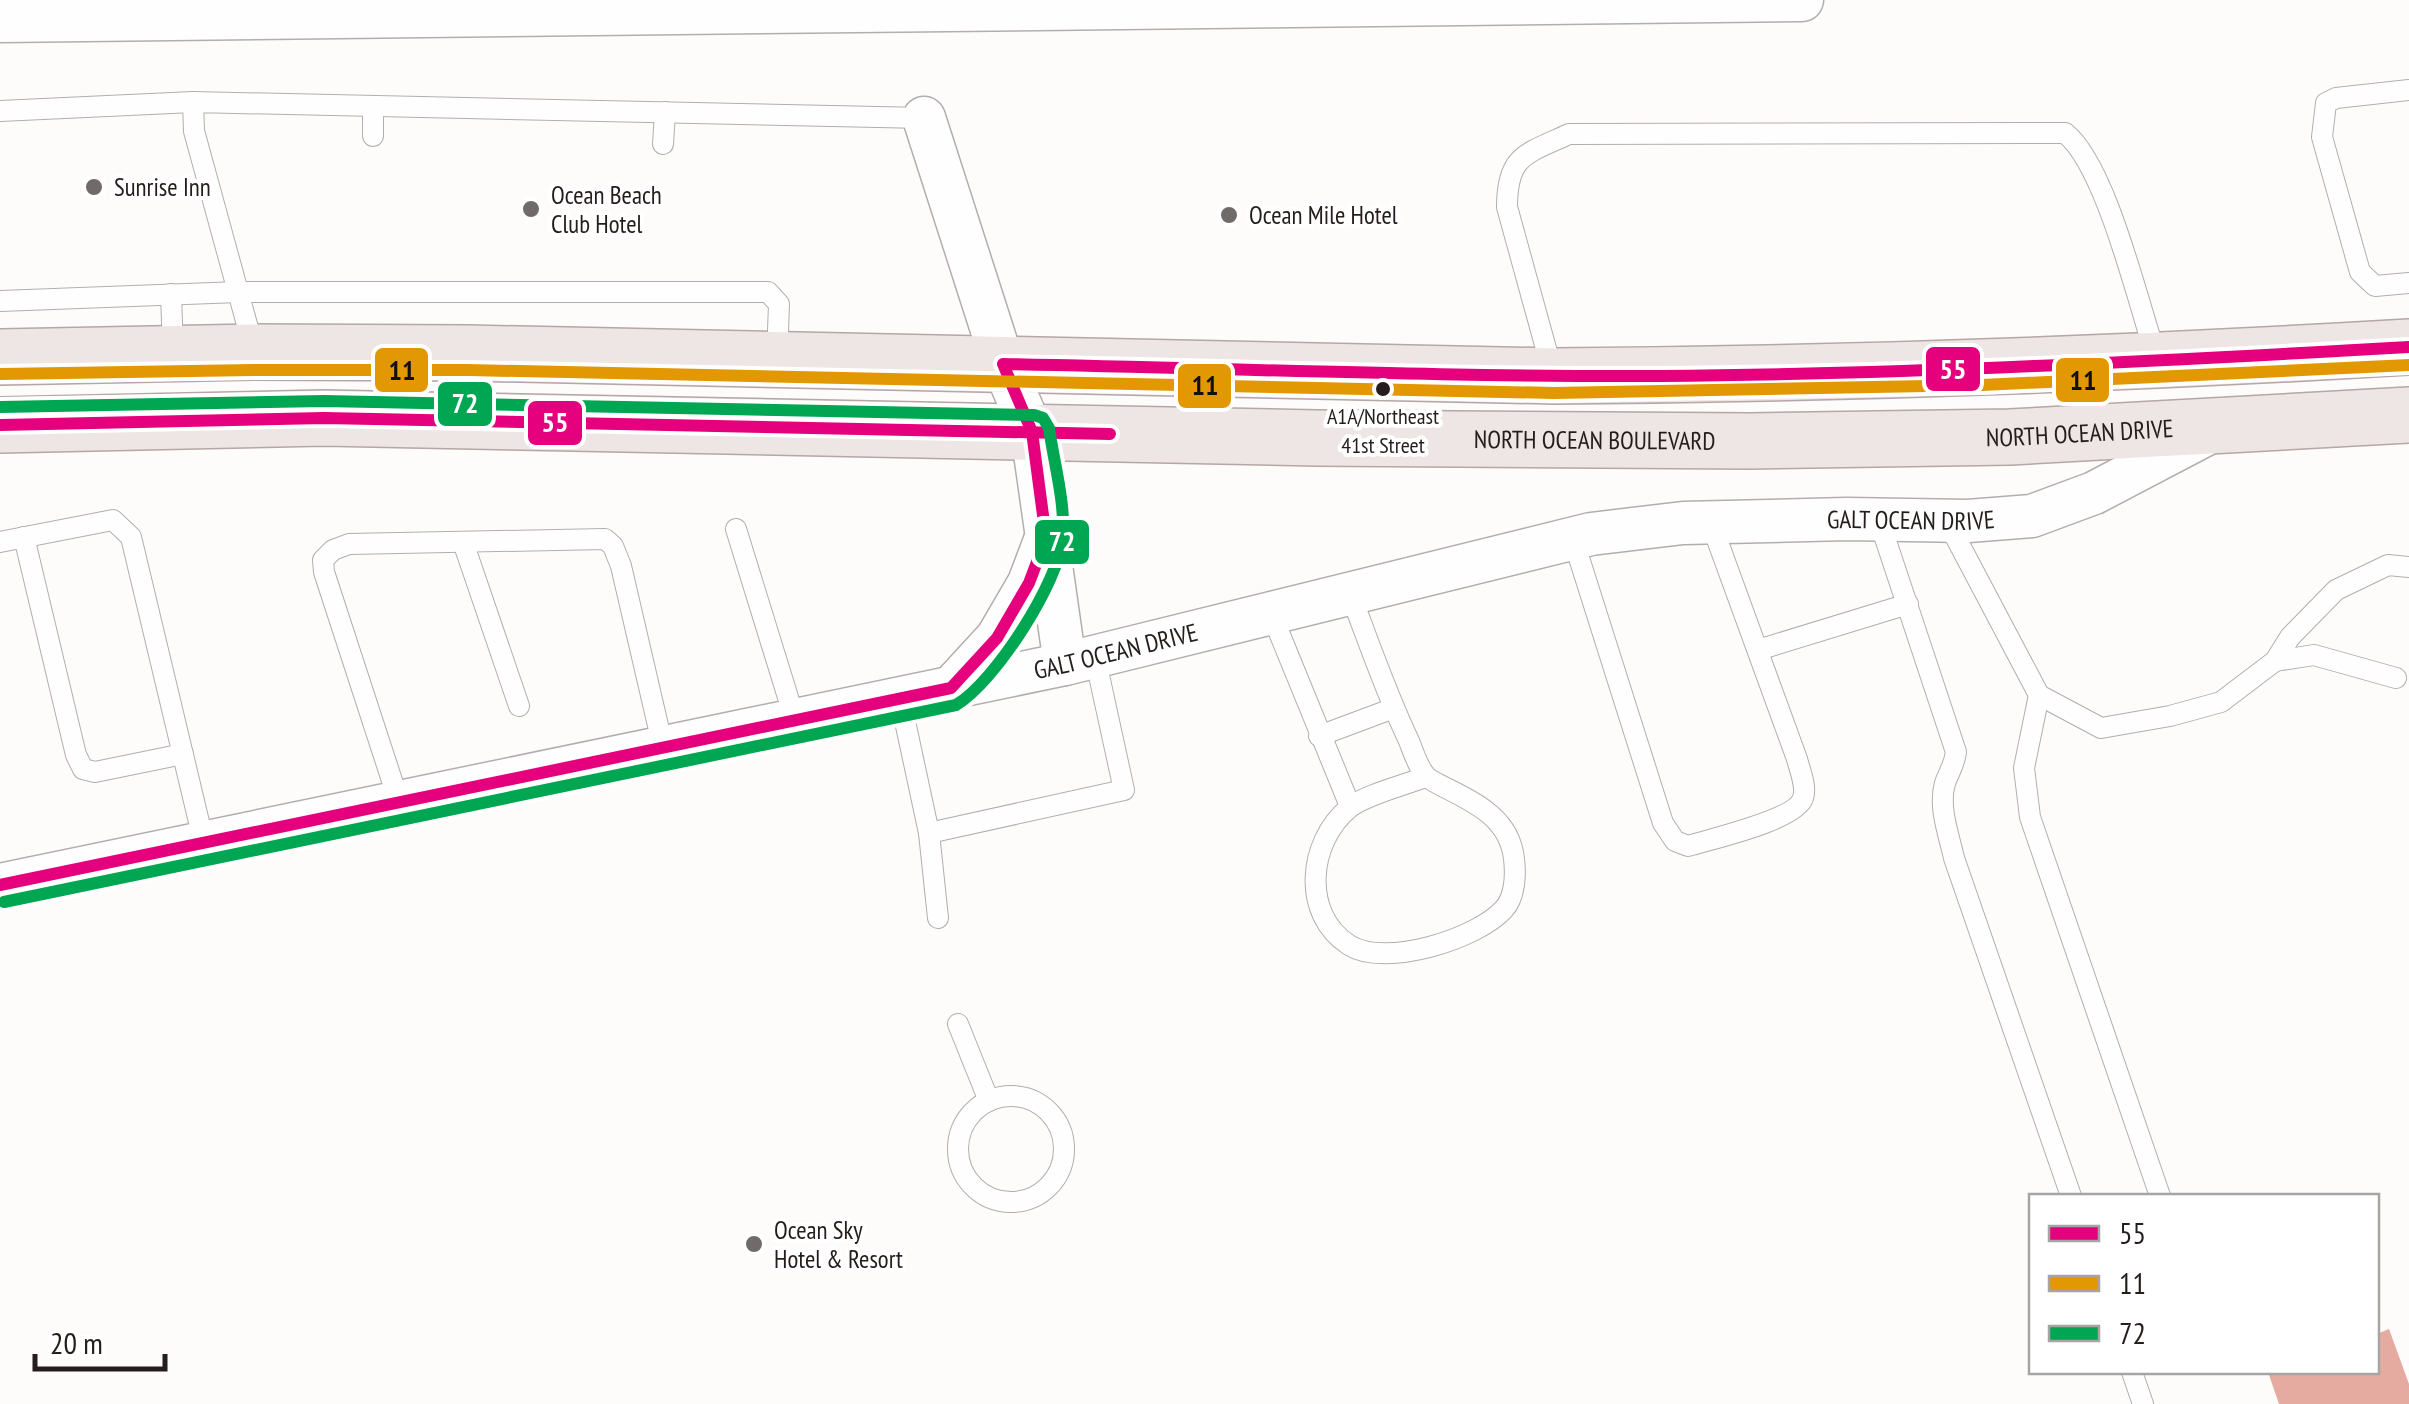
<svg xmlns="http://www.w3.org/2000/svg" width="2409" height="1404" viewBox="0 0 2409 1404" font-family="'PT Sans Narrow',sans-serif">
  <rect width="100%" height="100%" fill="#fefbfb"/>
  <path fill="#e5aba1" d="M2389 1329 2409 1384V1404H2279L2268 1372H2376L2377 1334Z"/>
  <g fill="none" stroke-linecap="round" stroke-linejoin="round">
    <defs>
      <g id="service">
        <path d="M2409 90 2336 98 2326 103 2322 137 2360 272 2375 286 2409 283"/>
        <path d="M0 111 193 102"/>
        <path d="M373 136V106"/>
        <path d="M663 144 665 112"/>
        <path d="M171 294 173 351"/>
        <path d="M0 301 239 292H768L779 304 777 358"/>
        <path d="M254 350 194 131 193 102 924 118"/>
        <path d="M1553 374 1507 207C1507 155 1526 154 1569 134L2065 133C2106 165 2138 303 2156 356"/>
        <path d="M1879 520 1956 752C1954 766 1949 772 1945 783 1938 807 1949 835 1954 858L2071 1196"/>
        <path d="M1947 521 2039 695 2101 728 2170 716 2221 702 2275 661 2290 637 2336 590 2388 565 2409 567"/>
        <path d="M736 529 795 720"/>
        <path d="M24 537 76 755 83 769 95 772 183 754"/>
        <path d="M1573 539 1663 823 1675 841 1688 846C1711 839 1796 820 1803 798 1807 787 1800 771 1797 759L1711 523"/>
        <path d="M0 542 113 520 131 537 204 843"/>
        <path d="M463 542 519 706"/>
        <path d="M1350 593C1369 643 1386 693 1409 741 1413 751 1418 767 1425 775 1429 780 1439 784 1444 787 1476 803 1510 819 1514 859 1516 875 1515 897 1504 909 1477 939 1385 968 1349 945 1301 914 1308 842 1349 808 1364 795 1405 785 1425 777"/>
        <path d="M1271 613 1350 806"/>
        <path d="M1758 650 1908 604"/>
        <path d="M2275 661 2314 655 2396 678"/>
        <path d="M2039 695 2024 768 2030 817 2160 1196"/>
        <path d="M900 698 929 833 938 918"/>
        <path d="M1319 736 1394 708"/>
        <path d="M399 802 324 572 323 560 333 550 349 544 605 539 613 546 621 566 663 747"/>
        <path d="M929 833 1124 790 1095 657"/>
        <path d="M958 1024 989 1101"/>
        <circle cx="1011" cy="1149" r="53"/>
        <path d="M2132 1372 2143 1404"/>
      </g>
      <g id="minor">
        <path d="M0 21 1802 0"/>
        <path d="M924 118 1003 364 1032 432 1065 664"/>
        <path d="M951 688 997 638 1029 583 1046 538"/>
        <path id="s1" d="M0 885 1065 664 1591 534 1683 523 1847 519 1968 521 2032 516 2094 493 2216 429"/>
      </g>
      <g id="primary">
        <path d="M0 357 254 352 468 353 1554 376C1839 374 2124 364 2409 347"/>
        <path id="s2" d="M0 425 324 418 1317 438 1751 441 2010 437 2409 415"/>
      </g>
    </defs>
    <use href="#service" stroke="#b3aead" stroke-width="22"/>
    <use href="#minor" stroke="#b3aead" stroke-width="45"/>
    <use href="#primary" stroke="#b5a7a5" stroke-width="58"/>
    <use href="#service" stroke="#fffefe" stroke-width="20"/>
    <use href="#minor" stroke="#fffefe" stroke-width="42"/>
    <use href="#primary" stroke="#ede6e4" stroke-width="55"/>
    <defs>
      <g id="bus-1">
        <path d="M0 425 324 418 1110 434"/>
        <path d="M0 885 951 688 997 638 1029 583 1046 538 1032 432 1003 364C1222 368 1441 377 1661 376 1910 374 2160 361 2409 347"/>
      </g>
      <path id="bus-2" d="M0 374 254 370H468L1554 393 1982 385 2409 365"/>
      <path id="bus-3" d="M0 407 324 401 1034 415 1043 418 1049 428C1054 463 1065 501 1063 537 1059 582 995 682 956 705L4 902"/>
    </defs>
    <use href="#bus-1" stroke="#fff" stroke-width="20"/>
    <use href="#bus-2" stroke="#fff" stroke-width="20"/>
    <use href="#bus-3" stroke="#fff" stroke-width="20"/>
    <use href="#bus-1" stroke="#e5007d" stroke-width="12"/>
    <use href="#bus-2" stroke="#e29803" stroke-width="12"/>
    <use href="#bus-3" stroke="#00a651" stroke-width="12"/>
  </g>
  <g fill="#706b6a" stroke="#fff" stroke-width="4">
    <circle cx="94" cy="187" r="10"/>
    <circle cx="531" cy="209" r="10"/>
    <circle cx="1229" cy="215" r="10"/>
    <circle cx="754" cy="1244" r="10"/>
  </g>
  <circle fill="#241d1c" stroke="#fff" stroke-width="4" cx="1383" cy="389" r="9"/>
  <g text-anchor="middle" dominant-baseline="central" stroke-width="8" stroke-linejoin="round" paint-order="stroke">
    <g font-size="22" fill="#241d1c" stroke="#fff">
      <text x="1383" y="416">A1A/Northeast<tspan x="1383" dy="29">41st Street</tspan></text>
    </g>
    <g font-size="25" fill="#241d1c" stroke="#fff" text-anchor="start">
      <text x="114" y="187">Sunrise Inn</text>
      <text x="551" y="195">Ocean Beach<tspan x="551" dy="29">Club Hotel</tspan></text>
      <text x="1249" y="215">Ocean Mile Hotel</text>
      <text x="774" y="1230">Ocean Sky<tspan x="774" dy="29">Hotel &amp; Resort</tspan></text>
    </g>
    <g font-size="25" fill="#241d1c" stroke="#fff">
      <text stroke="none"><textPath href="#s2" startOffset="2080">NORTH OCEAN DRIVE</textPath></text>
      <text stroke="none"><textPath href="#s2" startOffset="1595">NORTH OCEAN BOULEVARD</textPath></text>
      <text stroke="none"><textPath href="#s1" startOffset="1950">GALT OCEAN DRIVE</textPath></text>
      <text stroke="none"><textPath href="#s1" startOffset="1140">GALT OCEAN DRIVE</textPath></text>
    </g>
  </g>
  <g stroke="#fff" stroke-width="4">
    <rect x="1924" y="345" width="58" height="48" rx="10" fill="#e5007d"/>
    <rect x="373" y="346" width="57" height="48" rx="10" fill="#e29803"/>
    <rect x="2054" y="356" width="57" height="48" rx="10" fill="#e29803"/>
    <rect x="1176" y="362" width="57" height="48" rx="10" fill="#e29803"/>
    <rect x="436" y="380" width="58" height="48" rx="10" fill="#00a651"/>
    <rect x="526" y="399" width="58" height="48" rx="10" fill="#e5007d"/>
    <rect x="1033" y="518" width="58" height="48" rx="10" fill="#00a651"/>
  </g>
  <g font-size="28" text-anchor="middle" font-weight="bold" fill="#fff">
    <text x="1953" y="379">55</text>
    <text x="465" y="413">72</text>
    <text x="555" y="432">55</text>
    <text x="1062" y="551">72</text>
  </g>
  <g font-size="28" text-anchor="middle" font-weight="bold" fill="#111">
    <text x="402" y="380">11</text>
    <text x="2083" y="390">11</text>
    <text x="1205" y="395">11</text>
  </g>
  <rect x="2029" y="1194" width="350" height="180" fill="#ffffff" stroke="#a7a5a4" stroke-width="2.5"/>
  <rect x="2049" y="1226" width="50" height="15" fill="#e5007d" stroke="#a7a5a4" stroke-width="2.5"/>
  <text x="2119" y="1244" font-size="30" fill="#241d1c">55</text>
  <rect x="2049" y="1276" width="50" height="15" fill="#e29803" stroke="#a7a5a4" stroke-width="2.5"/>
  <text x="2119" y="1294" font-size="30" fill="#241d1c">11</text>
  <rect x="2049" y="1326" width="50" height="15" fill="#00a651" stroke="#a7a5a4" stroke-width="2.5"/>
  <text x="2119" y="1344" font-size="30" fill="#241d1c">72</text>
  <path d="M35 1354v15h130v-15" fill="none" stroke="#241d1c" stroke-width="5"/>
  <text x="50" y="1354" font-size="30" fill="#241d1c" stroke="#ffffff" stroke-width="8" paint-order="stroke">20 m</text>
</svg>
